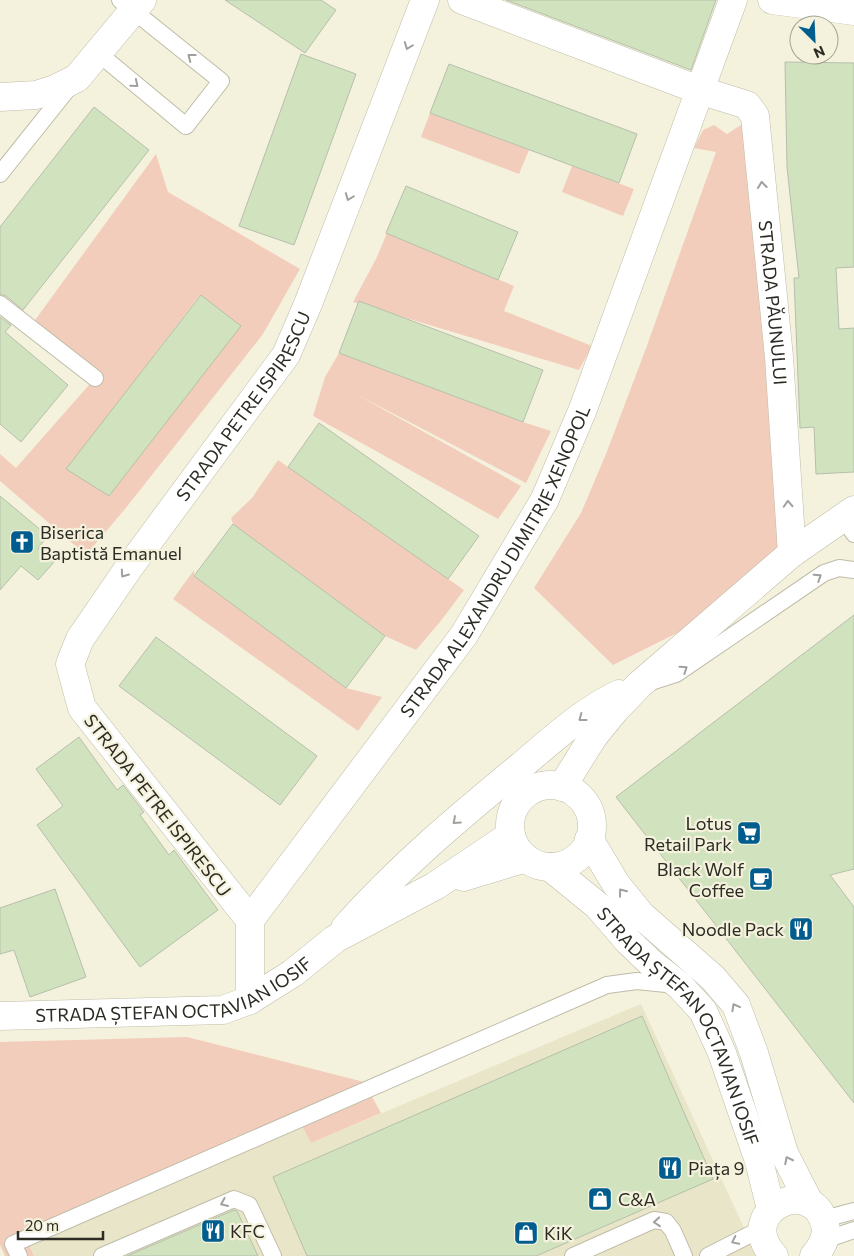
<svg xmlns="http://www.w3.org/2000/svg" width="854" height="1256" viewBox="0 0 854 1256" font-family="Commissioner,sans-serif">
  <rect width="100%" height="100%" fill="#f4f2dc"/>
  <path fill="#e9e5c8" d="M641 1004 757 1256H34L24 1233 297 1115 311 1143Z"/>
  <g fill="#f3cdbc" fill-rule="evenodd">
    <path d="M430 113 529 150 519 174 421 137Z"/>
    <path d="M755 116 789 521 772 561 681 631 613 665 534 588 581 513 606 454 645 351 716 152 694 148 703 130 714 125 727 134Z"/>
    <path d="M156 154 168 192 300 269 263 334 125 509 86 555 0 481V454L16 468 95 378 30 327ZM200 295 240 326 109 496 67 469Z"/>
    <path d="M572 166 634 189 623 216 562 192Z"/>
    <path d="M387 233 514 286 504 311 592 346 579 370 353 302 376 259Z"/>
    <path d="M339 353 523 422 551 431 526 483 354 393 521 486 498 519 313 416 325 377Z"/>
    <path d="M278 460 464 590 440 622 416 650 385 636 233 524 231 518 252 498Z"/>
    <path d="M194 570V576L346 688 382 697 358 731 173 599Z"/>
    <path d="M187 1037 364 1082 381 1113 311 1143 297 1116 24 1234 34 1256H5L0 1245V1042Z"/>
  </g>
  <g fill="#d1e2bf" stroke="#b6bfac">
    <path d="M225 0H321L336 10 305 53Z"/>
    <path d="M506 0H716L691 70Z"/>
    <path d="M301 54 356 74 294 245 239 226Z"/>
    <path d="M785 62 854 63V267L836 268 839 329 854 328V472L816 474 814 427 800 428 794 278H799L787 167Z"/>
    <path d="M449 64 637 134 619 183 430 113Z"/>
    <path d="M94 107 149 150 23 310 6 296 0 294V227Z"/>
    <path d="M406 186 518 232 498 280 386 233Z"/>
    <path d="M201 295 241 326 109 496 66 469Z"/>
    <path d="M359 301 543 370 523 422 339 353Z"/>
    <path d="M0 317 11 325 5 332 68 385 21 442 0 424Z"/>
    <path d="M319 423 479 536 448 579 288 467Z"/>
    <path d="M0 496 48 536 38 548 55 561 38 580 21 566 0 590Z"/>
    <path d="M233 524 385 636 346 688 194 576Z"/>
    <path d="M854 615V869L830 875 854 907V1103L616 797Z"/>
    <path d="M156 637 317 756 280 805 119 686Z"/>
    <path d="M79 737 117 790 123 785 144 812 140 815 169 855 174 850 218 910 140 967 37 825 63 806 36 769Z"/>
    <path d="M55 889 86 977 30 997 14 950 0 954V908Z"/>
    <path d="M642 1016 713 1179 536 1256H307L273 1177Z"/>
    <path d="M234 1210 237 1211 258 1256H127Z"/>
  </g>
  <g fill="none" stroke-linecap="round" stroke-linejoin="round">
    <defs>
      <g id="service">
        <path d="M98 53 186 126 221 81 120 0"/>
        <path d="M0 174 71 85"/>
        <path d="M0 304 95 378"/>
        <path d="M843 517 854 534"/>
        <path d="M651 682 676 674 824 573 839 568 854 570"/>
        <path d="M824 1219 854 1211"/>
        <path d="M825 1240 854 1230"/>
        <path d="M19 1256 13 1244 607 985 637 981 676 985"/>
        <path d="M102 1256 234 1199 249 1205 273 1256"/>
        <path d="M573 1256 654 1220 666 1222 673 1231 684 1256"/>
        <path d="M708 1256 763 1228"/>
      </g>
      <g id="minor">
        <path id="s1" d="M462 0 699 90 747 105 755 116 779 357 792 553"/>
        <path d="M772 0 854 11"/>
        <path d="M0 97 36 95 55 89 77 78 142 0"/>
        <circle cx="551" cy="826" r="41"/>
        <path d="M562 787 593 737 615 710 639 685 792 553 854 510"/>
        <path d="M589 839 616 884 641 915 713 978 736 1005 754 1053 784 1153 810 1204"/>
        <path id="s2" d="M550 867 598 906 629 942 652 964 680 986 703 1011 722 1053 759 1161 771 1209"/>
        <path d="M463 877 526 858"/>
        <path id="s3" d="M250 920 82 708 70 664 80 639 128 569 286 355 308 304 425 0"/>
        <path d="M345 928C398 868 459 817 521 766 552 740 583 711 619 694"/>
        <path id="s4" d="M250 1000V920L464 635 545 499 583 409 733 0"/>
        <path id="s5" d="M0 1016 223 1010 250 1000 293 973 335 939 435 886 511 835"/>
        <path d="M774 1256C733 1211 813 1173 825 1225 828 1237 822 1247 814 1256"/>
      </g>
    </defs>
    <use href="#service" stroke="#bfbca8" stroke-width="18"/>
    <use href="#minor" stroke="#bfbca8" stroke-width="29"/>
    <use href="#service" stroke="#fff" stroke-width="16"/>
    <use href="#minor" stroke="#fff" stroke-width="28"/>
  </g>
  <defs><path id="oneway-chevron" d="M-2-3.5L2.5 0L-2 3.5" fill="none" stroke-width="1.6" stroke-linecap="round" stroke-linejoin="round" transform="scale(1.25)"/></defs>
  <g stroke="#a0a09c">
    <use href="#oneway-chevron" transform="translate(408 46) rotate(111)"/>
    <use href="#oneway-chevron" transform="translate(191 57) rotate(-142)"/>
    <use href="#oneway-chevron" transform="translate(135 84) rotate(40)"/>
    <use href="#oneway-chevron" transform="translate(762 185) rotate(-96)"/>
    <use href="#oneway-chevron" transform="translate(349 197) rotate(111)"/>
    <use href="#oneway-chevron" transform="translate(788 504) rotate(-93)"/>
    <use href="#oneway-chevron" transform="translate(124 574) rotate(125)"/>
    <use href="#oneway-chevron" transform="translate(818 577) rotate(-33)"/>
    <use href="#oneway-chevron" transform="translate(684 669) rotate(-34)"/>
    <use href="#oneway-chevron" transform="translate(582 718) rotate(143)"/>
    <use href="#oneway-chevron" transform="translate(456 821) rotate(138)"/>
    <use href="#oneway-chevron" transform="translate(622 892) rotate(-128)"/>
    <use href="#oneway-chevron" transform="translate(735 1007) rotate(-119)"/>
    <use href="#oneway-chevron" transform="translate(788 1160) rotate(-117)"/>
    <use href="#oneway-chevron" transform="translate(224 1203) rotate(157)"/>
    <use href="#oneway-chevron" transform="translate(657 1222) rotate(175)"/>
    <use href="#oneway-chevron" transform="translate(735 1241) rotate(154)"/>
  </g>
  <defs>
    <symbol id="church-square" viewBox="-11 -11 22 22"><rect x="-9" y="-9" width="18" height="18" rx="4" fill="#005d8d" stroke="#f4f2dc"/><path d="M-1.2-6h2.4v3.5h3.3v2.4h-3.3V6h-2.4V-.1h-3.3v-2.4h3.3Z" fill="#fff"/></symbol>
    <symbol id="supermarket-square" viewBox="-11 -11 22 22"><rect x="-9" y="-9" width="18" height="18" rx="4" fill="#005d8d" stroke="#f4f2dc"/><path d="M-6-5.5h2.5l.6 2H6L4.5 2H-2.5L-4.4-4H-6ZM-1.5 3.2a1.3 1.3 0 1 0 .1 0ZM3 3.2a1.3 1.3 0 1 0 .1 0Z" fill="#fff"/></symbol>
    <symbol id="cafe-square" viewBox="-11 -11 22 22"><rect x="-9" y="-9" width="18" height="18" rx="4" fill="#005d8d" stroke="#f4f2dc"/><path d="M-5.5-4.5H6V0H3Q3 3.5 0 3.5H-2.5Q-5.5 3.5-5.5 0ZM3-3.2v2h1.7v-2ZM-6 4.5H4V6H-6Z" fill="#fff"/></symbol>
    <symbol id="restaurant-square" viewBox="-11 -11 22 22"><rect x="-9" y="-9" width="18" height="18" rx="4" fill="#005d8d" stroke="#f4f2dc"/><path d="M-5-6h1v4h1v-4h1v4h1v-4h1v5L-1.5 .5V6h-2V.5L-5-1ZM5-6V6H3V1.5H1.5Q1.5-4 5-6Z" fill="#fff"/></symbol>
    <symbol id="shop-square" viewBox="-11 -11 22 22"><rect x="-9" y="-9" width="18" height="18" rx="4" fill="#005d8d" stroke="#f4f2dc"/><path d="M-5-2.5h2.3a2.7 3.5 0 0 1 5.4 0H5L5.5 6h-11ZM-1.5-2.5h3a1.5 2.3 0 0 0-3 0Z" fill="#fff"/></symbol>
  </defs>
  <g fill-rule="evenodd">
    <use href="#church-square" x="8" y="528" width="28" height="28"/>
    <use href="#supermarket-square" x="735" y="819" width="28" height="28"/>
    <use href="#cafe-square" x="747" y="865" width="28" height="28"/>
    <use href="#restaurant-square" x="787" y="915" width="28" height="28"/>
    <use href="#restaurant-square" x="656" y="1154" width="28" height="28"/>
    <use href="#shop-square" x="586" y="1185" width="28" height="28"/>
    <use href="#restaurant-square" x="199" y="1217" width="28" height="28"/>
    <use href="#shop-square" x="512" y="1219" width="28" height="28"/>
  </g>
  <g text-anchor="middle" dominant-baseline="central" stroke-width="4.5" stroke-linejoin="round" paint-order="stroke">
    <g font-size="18" fill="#2d2c24" stroke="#f4f2dc">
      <text stroke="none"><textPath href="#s1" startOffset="505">STRADA PĂUNULUI</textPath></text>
      <text stroke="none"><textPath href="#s3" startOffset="628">STRADA PETRE ISPIRESCU</textPath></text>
      <text stroke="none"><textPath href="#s4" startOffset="516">STRADA ALEXANDRU DIMITRIE XENOPOL</textPath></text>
      <text transform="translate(158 805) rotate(52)">STRADA PETRE ISPIRESCU</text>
      <text stroke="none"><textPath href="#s5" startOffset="179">STRADA ȘTEFAN OCTAVIAN IOSIF</textPath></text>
      <text stroke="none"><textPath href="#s2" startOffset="210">STRADA ȘTEFAN OCTAVIAN IOSIF</textPath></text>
    </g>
    <g font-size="18" fill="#2d2c24" stroke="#f4f2dc" text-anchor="start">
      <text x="40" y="532">Biserica<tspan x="40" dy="21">Baptistă Emanuel</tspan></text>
      <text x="732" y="823" text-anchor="end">Lotus<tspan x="732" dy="21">Retail Park</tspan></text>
      <text x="744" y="869" text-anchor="end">Black Wolf<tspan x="744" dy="21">Coffee</tspan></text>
      <text x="784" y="929" text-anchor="end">Noodle Pack</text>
      <text x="688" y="1168">Piața 9</text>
      <text x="618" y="1199">C&amp;A</text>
      <text x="230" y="1231">KFC</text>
      <text x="544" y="1233">KiK</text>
    </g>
  </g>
  <g transform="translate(814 40) rotate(156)"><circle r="24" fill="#f4f2dc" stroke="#a4a392"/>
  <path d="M0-4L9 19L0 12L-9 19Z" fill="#005d8d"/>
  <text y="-8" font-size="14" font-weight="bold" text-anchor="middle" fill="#2d2c24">N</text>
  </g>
  <path d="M18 1231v8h85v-8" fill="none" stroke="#2d2c24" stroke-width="2.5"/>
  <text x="25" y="1231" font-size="15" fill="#2d2c24" stroke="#f4f2dc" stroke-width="4" paint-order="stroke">20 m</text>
</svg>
